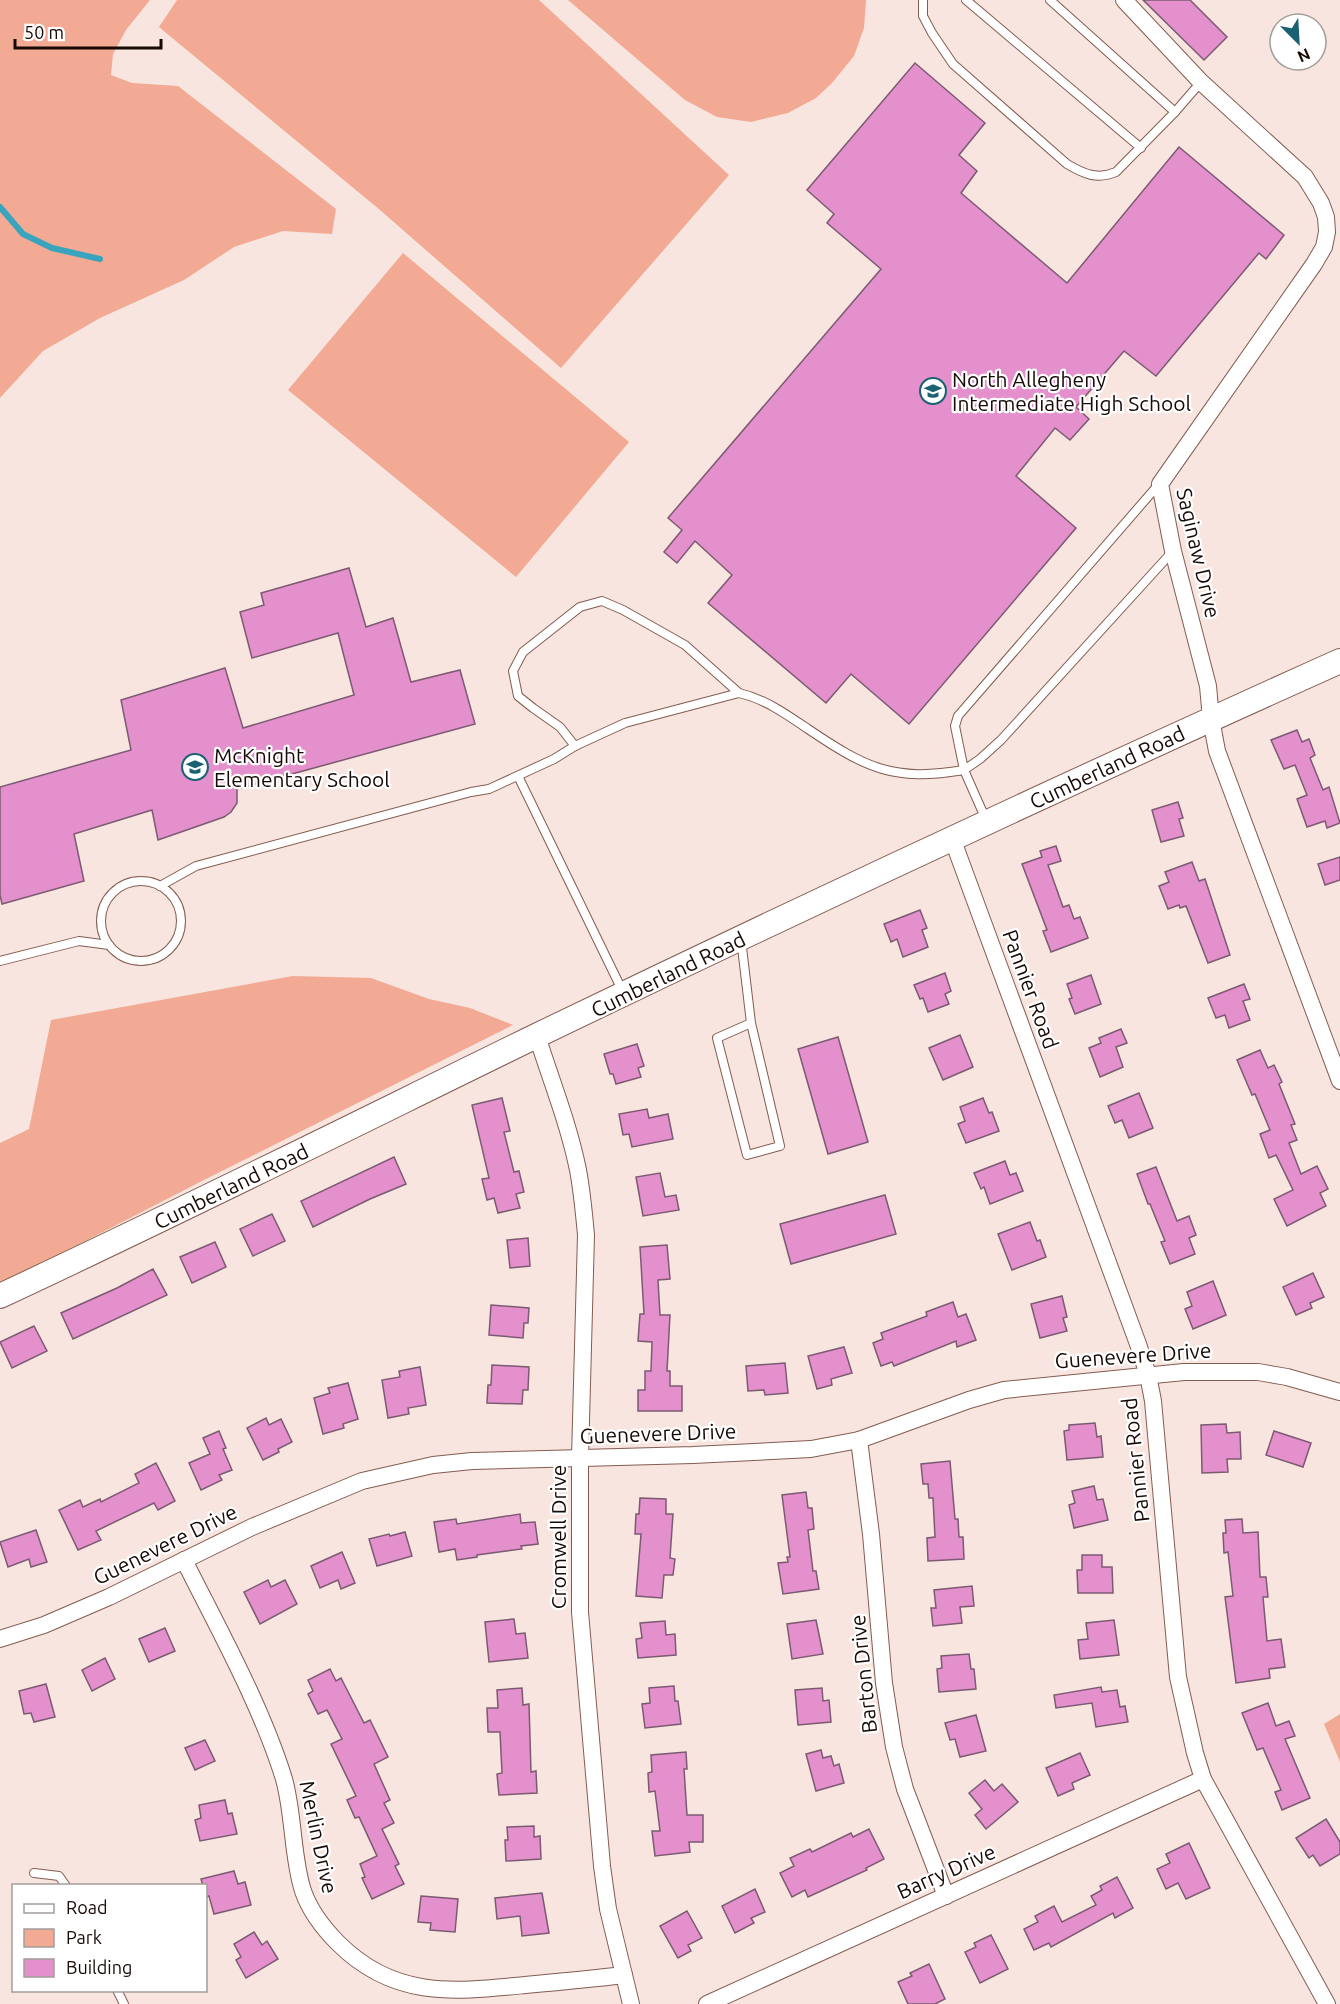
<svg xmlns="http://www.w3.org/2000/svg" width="1340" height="2004" viewBox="0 0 1340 2004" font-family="Ubuntu,sans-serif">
  <rect width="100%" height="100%" fill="#f8e5df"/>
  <g fill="#f2aa94">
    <path d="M0 0H150L126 30 113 54 111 75 132 83 178 86 336 209 332 234 283 231 234 247 184 280 100 318 43 351 0 398Z"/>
    <path d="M177 0H539L729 175 561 368 380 210 159 27Z"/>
    <path d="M568 0H866L864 28 854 56 832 83 816 98 788 113 751 122 717 117 685 100Z"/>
    <path d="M403 253 629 442 516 577 288 390Z"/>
    <path d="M293 976 371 978 429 999 470 1008 513 1025 204 1180 0 1285V1143L29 1129 51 1020Z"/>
    <path d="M1340 1714V1762L1324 1724Z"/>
  </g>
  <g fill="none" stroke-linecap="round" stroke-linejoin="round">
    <path stroke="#39a4bd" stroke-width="6" d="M0 207 23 234 52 248 100 259"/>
  </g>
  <g fill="#e390cd" stroke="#7c5a72" stroke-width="1.5">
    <path d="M1143 0H1190L1227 37 1204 60Z"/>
    <path d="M915 63 985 123 959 155 977 171 961 193 1067 283 1179 147 1284 235 1266 259 1259 253 1156 376 1124 351 1076 407 1089 419 1070 440 1055 428 1016 476 1076 528 909 724 851 674 826 703 708 603 732 575 695 541 677 563 664 552 682 530 668 518 881 269 827 223 834 214 807 190Z"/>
    <path d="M349 568 366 627 393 618 411 682 460 670 475 724 237 789V803L231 812 224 817 158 840 152 810 74 834 84 881 2 904 0 895V787L131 750 121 700 225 668 243 728 354 695 338 633 252 658 240 612 264 605 261 593Z"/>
    <path d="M1297 730 1302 742 1309 739 1315 755 1310 758 1323 790 1329 787 1340 823 1327 828 1325 821 1307 827 1297 799 1307 795 1295 765 1284 769 1271 740Z"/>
    <path d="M1178 802 1183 818 1179 819 1184 836 1161 842 1152 810Z"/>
    <path d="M1056 846 1061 861 1048 865 1063 907 1069 905 1074 919 1080 917 1088 938 1051 952 1043 931 1047 930 1022 864 1042 857 1040 851Z"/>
    <path d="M1340 857V880L1325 885 1318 864Z"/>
    <path d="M1192 862 1199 881 1205 879 1230 955 1208 963 1186 906 1180 908 1179 905 1168 909 1159 886 1169 882 1165 872Z"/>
    <path d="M920 910 927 928 922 930 928 947 903 957 897 939 891 942 884 924Z"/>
    <path d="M945 973 951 991 945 994 949 1004 928 1012 923 998 920 999 914 985Z"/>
    <path d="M1091 975 1101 1004 1075 1014 1069 999 1072 998 1067 984Z"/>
    <path d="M1244 984 1250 999 1243 1001 1250 1020 1229 1028 1225 1015 1216 1018 1208 998Z"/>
    <path d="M1121 1029 1127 1043 1116 1047 1123 1067 1100 1077 1089 1048 1101 1043 1099 1038Z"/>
    <path d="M960 1035 973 1067 943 1080 929 1048Z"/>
    <path d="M838 1037 868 1142 828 1154 798 1049Z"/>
    <path d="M637 1044 644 1066 638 1068 641 1077 616 1084 613 1074H610L604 1054Z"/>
    <path d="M1260 1050 1268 1068 1274 1065 1282 1082 1279 1084 1295 1124 1291 1125 1297 1140 1289 1143 1301 1174 1317 1166 1328 1189 1320 1193 1326 1206 1287 1226 1274 1199 1293 1190 1276 1155 1269 1158 1260 1134 1270 1130 1255 1094 1252 1095 1237 1060Z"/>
    <path d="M1139 1093 1153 1128 1129 1138 1122 1120 1115 1123 1108 1106Z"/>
    <path d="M502 1098 510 1131 504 1132 514 1172 519 1171 524 1192 516 1194 520 1208 498 1213 494 1198 487 1200 482 1179 489 1178 472 1105Z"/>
    <path d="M983 1098 989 1113 992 1112 999 1131 966 1143 958 1124 965 1121 960 1107Z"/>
    <path d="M647 1109 649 1118 668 1114 673 1139 632 1147 629 1134 623 1135 619 1114Z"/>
    <path d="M394 1157 406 1184 370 1199 313 1227 301 1201Z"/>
    <path d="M1005 1161 1010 1175 1016 1173 1023 1191 990 1204 984 1187 981 1189 974 1173Z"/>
    <path d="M1156 1167 1177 1221 1189 1216 1196 1235 1189 1238 1195 1254 1170 1264 1161 1242 1165 1241 1150 1204H1148L1137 1174Z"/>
    <path d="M660 1173 665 1197 676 1195 679 1210 643 1216 636 1177Z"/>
    <path d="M885 1195 896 1234 791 1264 780 1224Z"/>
    <path d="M272 1214 285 1241 253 1256 240 1229Z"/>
    <path d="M1030 1222 1037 1241 1040 1240 1046 1257 1012 1270 998 1234Z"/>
    <path d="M528 1238 530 1266 510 1268 507 1240Z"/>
    <path d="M215 1242 226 1267 192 1283 180 1257Z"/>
    <path d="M667 1245 670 1279 658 1280 660 1315H670L667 1371H670V1386H682V1411H638V1390H645V1371H651L652 1342 638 1341 640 1314H644L640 1247Z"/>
    <path d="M153 1269 167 1295 73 1339 61 1313 117 1288Z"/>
    <path d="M1313 1273 1324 1297 1310 1303 1312 1308 1296 1315 1283 1287Z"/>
    <path d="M1213 1281 1226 1315 1193 1329 1185 1309 1192 1306 1187 1292Z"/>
    <path d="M1062 1296 1067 1317 1063 1318 1067 1331 1040 1338 1031 1304Z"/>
    <path d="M953 1302 958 1317 966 1314 976 1340 957 1347 956 1341 894 1366 892 1362 881 1366 873 1343 883 1339 881 1333 927 1316 926 1312Z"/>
    <path d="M491 1305 529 1308 528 1323H524L523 1338 489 1335Z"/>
    <path d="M34 1326 47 1351 12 1368 0 1342Z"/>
    <path d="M844 1347 852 1373 831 1379 832 1385 817 1389 808 1356Z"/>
    <path d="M785 1363 788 1393 765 1395 764 1390 748 1391 746 1366Z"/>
    <path d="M492 1365 529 1367 528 1390H523L522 1404 487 1403 488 1385H491Z"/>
    <path d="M420 1367 426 1405 408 1408 409 1414 388 1418 382 1380 400 1377 399 1371Z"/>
    <path d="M348 1383 358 1419 343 1424 344 1428 323 1434 314 1398 330 1393 328 1388Z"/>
    <path d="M266 1418 269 1425 281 1419 292 1442 278 1449 279 1452 263 1460 247 1428Z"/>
    <path d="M1095 1423 1097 1437 1101 1436 1103 1457 1067 1460 1064 1431 1069 1430V1425Z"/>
    <path d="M1226 1424 1227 1433 1240 1432 1241 1459H1227L1228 1472 1202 1473 1201 1425Z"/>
    <path d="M219 1431 226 1448 223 1449 232 1470 219 1475 222 1480 201 1490 189 1463 210 1454 203 1438Z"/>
    <path d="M1274 1431 1311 1443 1303 1467 1266 1455Z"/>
    <path d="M950 1461 955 1519H958L959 1537H963L964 1559 928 1561 927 1538 935 1537 933 1498H929L928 1484H923L921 1464Z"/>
    <path d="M156 1463 175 1501 158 1510 154 1503 96 1531 101 1540 78 1550 59 1510 80 1500 83 1507 100 1499 101 1502 139 1483 135 1474Z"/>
    <path d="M1094 1486 1097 1500 1103 1499 1108 1520 1074 1528 1069 1505 1075 1503 1072 1491Z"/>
    <path d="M806 1492 808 1508H812L814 1529 808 1530 813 1571H816L819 1589 783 1594 778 1563 788 1562 787 1557H790L782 1495Z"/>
    <path d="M640 1498 666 1499V1514H673L670 1558 675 1559 673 1575H664L662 1598 636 1596 641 1534H635L636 1514H639Z"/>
    <path d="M520 1514 521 1523 535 1522 538 1544 521 1546 522 1549 477 1555V1557L457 1560 455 1549 439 1552 434 1522 456 1519 457 1524Z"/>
    <path d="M1242 1519 1243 1533 1258 1532 1260 1577H1266L1268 1597H1263L1267 1641 1281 1639 1285 1667 1269 1669 1270 1678 1236 1683 1225 1597 1233 1596 1228 1552 1224 1553 1223 1533H1226L1225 1520Z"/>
    <path d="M36 1530 47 1562 31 1567 29 1559 8 1567 0 1542Z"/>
    <path d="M405 1532 412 1556 377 1566 369 1539 389 1534 390 1536Z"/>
    <path d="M342 1552 355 1583 341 1589 338 1580 320 1588 311 1566Z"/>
    <path d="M1082 1555H1102V1567H1112L1113 1593H1078L1077 1570H1082Z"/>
    <path d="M268 1580 271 1587 285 1580 297 1604 260 1624 244 1592Z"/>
    <path d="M972 1586 974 1606 960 1607 962 1623 933 1626 931 1608H936L934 1590Z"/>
    <path d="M514 1619 516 1634 525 1633 528 1658 489 1662 485 1622Z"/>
    <path d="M816 1620 823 1654 792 1659 787 1624Z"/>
    <path d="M1114 1620 1119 1655 1080 1659 1078 1640 1088 1639 1086 1623Z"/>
    <path d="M665 1621 666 1635 675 1634 676 1655 638 1658 636 1639 642 1638 640 1623Z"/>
    <path d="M165 1628 175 1651 149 1662 139 1639Z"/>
    <path d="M969 1654 971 1669H974L976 1689 939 1692 937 1669 942 1668 941 1656Z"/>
    <path d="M105 1658 115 1679 92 1691 82 1670Z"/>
    <path d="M330 1669 336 1681 341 1678 364 1723 370 1720 388 1757 374 1764 390 1800 384 1803 394 1823 382 1829 399 1864 395 1866 404 1884 372 1899 362 1878 365 1877 360 1864 377 1856 359 1817 355 1818 347 1800 356 1796 331 1744 342 1739 327 1710 318 1714 308 1694 313 1691 308 1680Z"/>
    <path d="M46 1684 55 1717 34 1722 31 1713 24 1714 19 1691Z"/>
    <path d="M674 1686 675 1701H678L681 1724 645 1728 642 1704 650 1703 649 1688Z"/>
    <path d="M1101 1687 1102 1692 1117 1690 1120 1707 1125 1706 1128 1722 1096 1727 1092 1703 1056 1708 1054 1695Z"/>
    <path d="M522 1688 523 1705 529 1704 531 1772 536 1771 537 1793 499 1795 497 1774 502 1773 500 1732H488L487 1708H498L497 1690Z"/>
    <path d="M822 1688 823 1701 829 1700 831 1722 798 1725 795 1690Z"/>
    <path d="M1268 1703 1276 1726 1289 1721 1295 1736 1285 1739 1310 1798 1282 1810 1275 1792 1281 1790 1263 1748 1257 1750 1242 1713Z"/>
    <path d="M976 1715 986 1751 960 1757 955 1739 950 1740 945 1723Z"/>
    <path d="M205 1740 215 1761 195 1770 185 1748Z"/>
    <path d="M821 1750 823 1758 831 1756 834 1766 839 1764 844 1783 816 1791 806 1754Z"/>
    <path d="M686 1752 687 1769H684L687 1815H703V1842H689L690 1852 655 1856 652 1831H660L655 1791 649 1792 648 1773 652 1772 651 1755Z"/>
    <path d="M1080 1753 1090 1775 1072 1783 1074 1789 1058 1796 1046 1768Z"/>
    <path d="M985 1780 994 1791 1002 1784 1018 1802 986 1829 975 1815 982 1809 969 1793Z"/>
    <path d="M225 1800 228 1814 232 1813 237 1834 200 1841 195 1820 201 1818 199 1805Z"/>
    <path d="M1326 1819 1340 1842V1854L1320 1866 1313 1855 1309 1858 1296 1838Z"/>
    <path d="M534 1826V1837L540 1836 541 1859 506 1861 505 1840H508L507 1827Z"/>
    <path d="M869 1829 884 1859 866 1868 867 1870 808 1897 805 1890 792 1897 780 1873 794 1866 790 1858 810 1849 812 1852 851 1833 853 1837Z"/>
    <path d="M1189 1843 1210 1888 1186 1899 1178 1883 1166 1889 1157 1869 1170 1863 1166 1854Z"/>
    <path d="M234 1871 238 1884 245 1882 251 1905 214 1914 209 1896 206 1897V1886H203L201 1879Z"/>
    <path d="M1117 1877 1133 1908 1115 1918 1113 1913 1051 1947 1049 1943 1034 1950 1024 1929 1038 1922 1035 1916 1054 1906 1062 1922 1096 1905 1091 1896 1102 1890 1100 1886Z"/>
    <path d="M755 1889 765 1912 751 1918 754 1923 735 1933 722 1906Z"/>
    <path d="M542 1893 549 1933 522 1936 520 1916 497 1919 495 1898Z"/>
    <path d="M421 1896 458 1899 455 1932 430 1930 431 1923 418 1922Z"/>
    <path d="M687 1911 702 1938 688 1945 691 1951 678 1958 660 1926Z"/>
    <path d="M254 1932 262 1945 267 1941 278 1959 246 1978 236 1960 241 1957 234 1944Z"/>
    <path d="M991 1935 1008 1969 980 1983 965 1952 976 1947 974 1943Z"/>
    <path d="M929 1964 945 1999 935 2004H908L898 1982 912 1976 910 1973Z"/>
  </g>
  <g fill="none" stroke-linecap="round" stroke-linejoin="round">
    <defs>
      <g id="service">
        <path d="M923 0V16L932 33 953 64 1067 164C1084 174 1097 180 1116 172L1175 112 1201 82"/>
        <path d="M966 0 1141 148"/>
        <path d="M1050 0 1175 112"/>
        <path d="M1159 484 958 716 955 726 964 770 980 759 1001 740 1173 551"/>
        <path d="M575 746 560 727 533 708 518 696 513 671 523 652 580 607 602 601 623 610 685 645 739 693"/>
        <path d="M518 776 623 992"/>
        <circle cx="141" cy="921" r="40"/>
        <path d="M160 886 196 866 471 792 489 789 554 759 575 746 625 723 739 693C765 699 786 714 808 729 866 768 893 782 964 770L987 822"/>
        <path d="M741 939 751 1023 780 1146 747 1155 717 1038 751 1023"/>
        <path d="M0 961 79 941 109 945"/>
        <path d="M34 1873 59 1876 66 1886"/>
        <path d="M117 1990 124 2004"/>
      </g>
      <g id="minor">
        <path d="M1124 0 1201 82 1305 177 1321 203 1326 217 1327 232 1324 247 1314 264 1160 484 1173 551 1208 686 1211 719 1217 751 1340 1081"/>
        <path d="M952 838 1138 1344 1148 1375 1153 1401 1178 1677 1195 1753 1203 1779 1327 2004"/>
        <path d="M537 1036C551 1080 569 1125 578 1170 582 1191 584 1213 586 1235L580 1458V1612L602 1866 608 1909 631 2004"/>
        <path d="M859 1440 871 1534 884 1683 894 1747 905 1789 946 1896"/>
        <path d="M184 1560C219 1630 261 1705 284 1779 294 1815 292 1857 303 1891 310 1911 323 1928 338 1943 394 1999 453 1992 525 1985 558 1982 591 1979 624 1975"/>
        <path d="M0 1639 44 1625 109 1597 252 1527 362 1481 433 1465 472 1461 693 1455 811 1449 859 1440 969 1400 1004 1390 1184 1372H1258L1287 1377 1340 1392"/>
        <path d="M707 2004 1203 1779"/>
      </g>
      <path id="secondary" d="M0 1296C180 1212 358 1123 536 1036 803 907 1071 782 1340 661"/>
    </defs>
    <use href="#service" stroke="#835c50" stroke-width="10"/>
    <use href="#minor" stroke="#835c50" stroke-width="18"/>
    <use href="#secondary" stroke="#835c50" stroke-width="26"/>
    <use href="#service" stroke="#fff" stroke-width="8"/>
    <use href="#minor" stroke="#fff" stroke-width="16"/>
    <use href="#secondary" stroke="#fff" stroke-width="24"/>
  </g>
  <defs>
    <symbol id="school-ring" viewBox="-11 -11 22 22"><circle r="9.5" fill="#fff" stroke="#1a6171" stroke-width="1.5"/><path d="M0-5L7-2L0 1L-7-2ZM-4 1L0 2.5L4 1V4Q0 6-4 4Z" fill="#1a6171"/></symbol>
  </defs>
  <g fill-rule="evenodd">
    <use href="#school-ring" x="918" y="376" width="30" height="30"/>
    <use href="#school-ring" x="180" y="752" width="30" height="30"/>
  </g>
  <g text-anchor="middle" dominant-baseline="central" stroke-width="4.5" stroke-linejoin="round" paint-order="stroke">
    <g font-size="21" fill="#170905" stroke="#fff" text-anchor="start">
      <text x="952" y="379">North Allegheny<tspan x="952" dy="24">Intermediate High School</tspan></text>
      <text x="214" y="755">McKnight<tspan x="214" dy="24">Elementary School</tspan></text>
    </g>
    <g font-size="21" fill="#170905" stroke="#fff">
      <text transform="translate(1199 553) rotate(77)">Saginaw Drive</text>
      <text transform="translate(1107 767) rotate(-25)">Cumberland Road</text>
      <text transform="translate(668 974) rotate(-26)">Cumberland Road</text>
      <text transform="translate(1031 989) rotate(70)">Pannier Road</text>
      <text transform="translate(231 1186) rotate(-26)">Cumberland Road</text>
      <text transform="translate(1133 1355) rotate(-4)">Guenevere Drive</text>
      <text transform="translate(658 1433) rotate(-2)">Guenevere Drive</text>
      <text transform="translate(1135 1460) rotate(-96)">Pannier Road</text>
      <text transform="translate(558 1537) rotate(-90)">Cromwell Drive</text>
      <text transform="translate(165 1544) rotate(-26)">Guenevere Drive</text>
      <text transform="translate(863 1674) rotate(-96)">Barton Drive</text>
      <text transform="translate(319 1837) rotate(78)">Merlin Drive</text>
      <text transform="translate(946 1871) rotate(-24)">Barry Drive</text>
    </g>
  </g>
  <rect x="12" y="1884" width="195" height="108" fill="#ffffff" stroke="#a29d9b" stroke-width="1.5"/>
  <rect x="24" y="1904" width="30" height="9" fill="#ffffff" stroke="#a29d9b" stroke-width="1.5"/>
  <text x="66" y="1914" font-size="18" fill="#170905">Road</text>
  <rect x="24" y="1929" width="30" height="18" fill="#f2aa94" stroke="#a29d9b" stroke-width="1.5"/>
  <text x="66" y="1944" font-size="18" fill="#170905">Park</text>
  <rect x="24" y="1959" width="30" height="18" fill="#e390cd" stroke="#a29d9b" stroke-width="1.5"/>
  <text x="66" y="1974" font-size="18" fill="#170905">Building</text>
  <g transform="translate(1298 42) rotate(156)"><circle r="28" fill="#ffffff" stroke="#a29d9b" stroke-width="1.5"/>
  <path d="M0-4.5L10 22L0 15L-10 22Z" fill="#1a6171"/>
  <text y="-9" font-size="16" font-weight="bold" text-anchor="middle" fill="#170905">N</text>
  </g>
  <path d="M15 39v9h146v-9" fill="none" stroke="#170905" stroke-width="3"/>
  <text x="24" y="39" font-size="18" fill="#170905" stroke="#ffffff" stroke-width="4.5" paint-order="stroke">50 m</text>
</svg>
